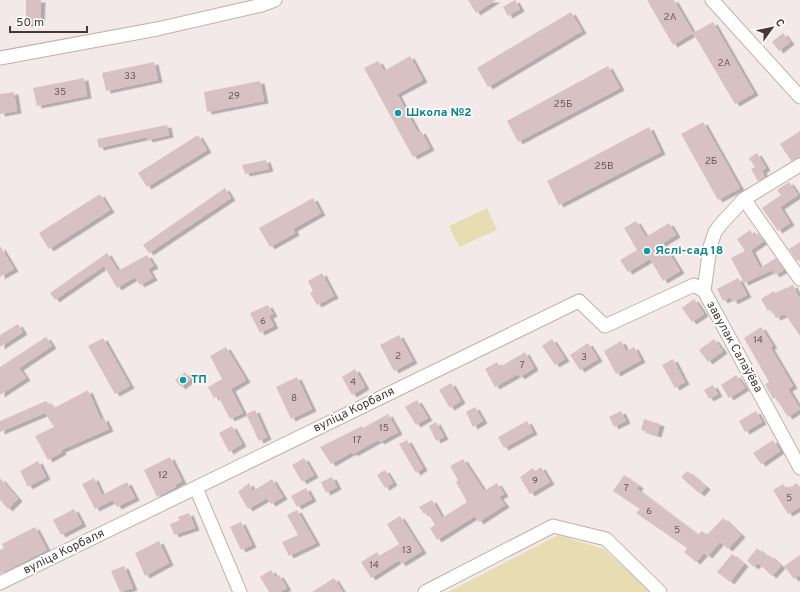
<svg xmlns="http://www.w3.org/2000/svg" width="800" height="592" viewBox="0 0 800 592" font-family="Overpass,sans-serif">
  <defs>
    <filter id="shadow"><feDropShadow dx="4.5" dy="2.5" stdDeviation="0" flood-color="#0004"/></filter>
  </defs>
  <rect width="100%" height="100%" fill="#f4e9e9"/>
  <g fill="#e7ddb2">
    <path d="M487 208 497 230 459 247 449 226Z"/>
    <path d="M558 535 604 549 650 592H448Z"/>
  </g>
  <g fill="#d8c1c2" filter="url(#shadow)">
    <path d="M26 0H41L40 24H26Z"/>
    <path d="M468 0H496L476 13Z"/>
    <path d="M515 0 520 9 508 16 503 7Z"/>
    <path d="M647 0H674L693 33 673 45Z"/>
    <path d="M571 12 582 31 488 87 477 68Z"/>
    <path d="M713 22 754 93 735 104 693 33Z"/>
    <path d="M783 33 790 42 779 51 772 42Z"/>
    <path d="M410 56 423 80 397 94 418 133 421 131 430 148 413 157 364 68 378 61 384 71Z"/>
    <path d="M154 62 158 80 106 91 102 73Z"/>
    <path d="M608 66 620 88 518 142 507 121Z"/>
    <path d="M84 78 87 96 37 106 33 88Z"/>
    <path d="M260 81 264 101 207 112 204 92Z"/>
    <path d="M14 92 17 111 0 114V94Z"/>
    <path d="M703 122 740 188 718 200 681 134Z"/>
    <path d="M167 125 169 135 148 140 147 137 99 148 97 139Z"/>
    <path d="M649 127 661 152 559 205 547 181Z"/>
    <path d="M800 131V157L791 161 780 144Z"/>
    <path d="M198 135 207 150 147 187 138 173Z"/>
    <path d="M757 153 766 168 762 171 765 177 758 181 751 169 755 167 749 158Z"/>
    <path d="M266 160 269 169 245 174 242 165Z"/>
    <path d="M789 182 798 195 780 207 790 223 778 231 762 208 781 195 777 190Z"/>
    <path d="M225 188 231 198 149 253 143 245Z"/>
    <path d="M100 194 110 210 49 249 39 233Z"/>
    <path d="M313 198 321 213 293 229 295 233 270 247 259 228Z"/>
    <path d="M636 221 646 237 669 223 676 235 663 243 680 271 663 281 650 259 628 272 620 260 637 250 624 228Z"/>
    <path d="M750 230 754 236 758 233 764 241 751 250 760 268 776 258 784 270 775 275 772 270 744 283 731 258 745 251 737 239Z"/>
    <path d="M800 242V259L797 261 789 249Z"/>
    <path d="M0 246 14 269 0 277Z"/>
    <path d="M107 253 118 271 147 255 154 266 148 269 153 278 140 285 135 277 117 288 104 266 55 300 50 293Z"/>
    <path d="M322 273 334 296 317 305 310 293 313 291 308 281Z"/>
    <path d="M738 278 747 295 733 302 731 297 723 301 717 289Z"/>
    <path d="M793 285 800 299V336L785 314 776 318 771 309 768 311 761 299 774 291 775 293Z"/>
    <path d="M694 299 704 314 692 322 682 308Z"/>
    <path d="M268 305 273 314 269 316 274 326 260 333 250 313Z"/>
    <path d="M18 324 23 332 0 347V335Z"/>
    <path d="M761 327 773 346 770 347 793 386 788 389 800 409 788 417 775 397 773 399 765 384 769 382 744 338Z"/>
    <path d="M399 335 413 361 394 371 380 345Z"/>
    <path d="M46 337 52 346 19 368 26 378 0 395V367Z"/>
    <path d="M103 338 130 386 115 394 88 346Z"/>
    <path d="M552 339 565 359 555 365 542 346Z"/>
    <path d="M714 339 723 351 708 362 699 350Z"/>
    <path d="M621 341 626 351 634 347 641 360 616 374 604 351Z"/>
    <path d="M588 343 598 359 580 370 570 355Z"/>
    <path d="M226 347 246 380 231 389 243 413 230 419 218 396 214 398 208 387 222 379 210 356Z"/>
    <path d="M525 352 534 368 520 377 518 374 495 387 485 369 497 362 500 367Z"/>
    <path d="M673 359 685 382 675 388 662 365Z"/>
    <path d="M355 369 365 387 352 395 342 377Z"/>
    <path d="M185 372 190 380 181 387 175 380Z"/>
    <path d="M736 375 745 388 729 398 721 385Z"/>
    <path d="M297 377 312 409 291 419 276 387Z"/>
    <path d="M451 383 461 401 450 408 439 390Z"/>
    <path d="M713 385 718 394 709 399 704 390Z"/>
    <path d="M88 390 101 420 104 418 109 429 61 450 62 452 48 460 35 436 54 427 45 413 0 432V421L46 401 54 408Z"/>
    <path d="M417 400 428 418 416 425 405 407Z"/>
    <path d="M475 407 483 421 473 427 466 412Z"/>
    <path d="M255 410 267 437 259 441 246 414Z"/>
    <path d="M621 411 626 421 614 427 609 417Z"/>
    <path d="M756 411 762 422 745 432 739 421Z"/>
    <path d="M388 414 398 432 380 442 378 440 353 454 352 452 331 464 320 447 362 426 363 428Z"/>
    <path d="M644 419 660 424 657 435 641 430Z"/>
    <path d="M527 421 533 432 504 448 498 437Z"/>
    <path d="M436 422 444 437 436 441 429 426Z"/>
    <path d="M232 426 242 444 229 452 219 433Z"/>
    <path d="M407 440 423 468 416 473 399 444Z"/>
    <path d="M773 440 780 451 761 464 753 453Z"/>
    <path d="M170 457 182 481 175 485 176 487 157 497 144 470Z"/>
    <path d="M304 458 314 475 302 482 292 465Z"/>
    <path d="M463 459 484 491 497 483 504 494 499 497 505 505 479 522 475 516 437 540 430 528 435 525 427 512 424 514 419 507 432 500 442 518 467 502 456 482 458 480 450 466Z"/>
    <path d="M38 461 46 477 28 487 20 471Z"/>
    <path d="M541 467 550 482 530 494 520 477 533 468 535 471Z"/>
    <path d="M385 470 393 483 385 488 377 475Z"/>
    <path d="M687 471 706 487 700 494 681 477Z"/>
    <path d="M624 475 639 486 637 489 698 535 702 531 707 535 723 518 741 535 728 549 720 542 708 556 704 553 696 562 684 552 687 548 636 513 640 509 613 491Z"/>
    <path d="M332 477 337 487 326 493 321 482Z"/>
    <path d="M0 478 18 499 8 509 0 500Z"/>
    <path d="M94 478 102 495 127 482 135 498 117 507 113 500 95 509 82 484Z"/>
    <path d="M272 479 283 497 271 504 267 498 248 509 238 492 249 483 253 491Z"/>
    <path d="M797 483 800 488V507L788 514 773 490 783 484 787 489Z"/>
    <path d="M306 488 312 499 297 507 291 496Z"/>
    <path d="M74 509 82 524 61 535 53 520Z"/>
    <path d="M297 510 316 543 289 556 282 542 298 535 287 515Z"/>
    <path d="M189 513 195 528 174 535 170 524 180 520 178 517Z"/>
    <path d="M400 516 422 551 401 564 399 560 371 578 361 562 377 552 379 556 399 544 387 524Z"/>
    <path d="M241 522 252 545 241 550 230 527Z"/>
    <path d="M35 527 47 550 0 574V550L4 548 2 544Z"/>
    <path d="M159 541 169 563 145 576 135 553Z"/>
    <path d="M757 548 767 557 769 555 781 566 772 576 758 563 754 567 747 561Z"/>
    <path d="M732 554 744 564 730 582 717 572Z"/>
    <path d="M800 555V575L794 579 784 566Z"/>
    <path d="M124 566 133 588 120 592 111 571Z"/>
    <path d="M271 570 275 577 279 575 287 588 280 592H269L260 577Z"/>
    <path d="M334 578 343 592H312Z"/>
  </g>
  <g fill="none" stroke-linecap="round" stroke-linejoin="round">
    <defs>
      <g id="minor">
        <path d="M712 0 800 97"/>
        <path d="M0 58 157 29 262 5 275 0"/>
        <path d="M800 165 744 199 721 224 715 232 710 247 704 291 800 468"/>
        <path d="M744 199 800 279"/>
        <path d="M196 488 240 592"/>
        <path d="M0 583 579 301 605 326 694 285 704 291"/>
        <path d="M425 592 553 526 606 539 660 592"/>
      </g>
    </defs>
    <use href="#minor" stroke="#c2afae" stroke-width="15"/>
    <use href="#minor" stroke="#fff" stroke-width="13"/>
  </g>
  <g fill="#0f9aa8" stroke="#fff" stroke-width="1.5">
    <circle cx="398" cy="113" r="4"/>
    <circle cx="647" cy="251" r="4"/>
    <circle cx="183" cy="380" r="4"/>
  </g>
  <g text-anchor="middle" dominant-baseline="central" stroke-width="3.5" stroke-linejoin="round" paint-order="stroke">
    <g font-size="10" fill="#6b5a5a">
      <text x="670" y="17">2А</text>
      <text x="724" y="63">2А</text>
      <text x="130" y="76">33</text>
      <text x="60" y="92">35</text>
      <text x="234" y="96">29</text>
      <text x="563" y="104">25Б</text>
      <text x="711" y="161">2Б</text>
      <text x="604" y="166">25В</text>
      <text x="263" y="321">6</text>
      <text x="758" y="340">14</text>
      <text x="398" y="356">2</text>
      <text x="584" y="357">3</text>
      <text x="522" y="365">7</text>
      <text x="353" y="382">4</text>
      <text x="294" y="398">8</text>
      <text x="384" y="428">15</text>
      <text x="357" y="440">17</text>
      <text x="163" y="475">12</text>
      <text x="535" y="481">9</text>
      <text x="626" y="488">7</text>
      <text x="789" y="498">5</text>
      <text x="649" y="511">6</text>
      <text x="677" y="530">5</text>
      <text x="407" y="550">13</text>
      <text x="374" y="565">14</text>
    </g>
    <g font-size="12" font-weight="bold" fill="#0d838f" stroke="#fff" text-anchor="start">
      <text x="406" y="113">Школа №2</text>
      <text x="655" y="251">Яслі-сад 18</text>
      <text x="191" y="380">ТП</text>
    </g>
    <g font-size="12" fill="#473738" stroke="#fff">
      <text transform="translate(734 347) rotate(61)">завулак Салаўёва</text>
      <text transform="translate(354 410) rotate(-26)">вуліца Корбаля</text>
      <text transform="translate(64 552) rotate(-26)">вуліца Корбаля</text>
    </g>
  </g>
  <g transform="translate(772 28) rotate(57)" stroke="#ffffff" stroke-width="3" paint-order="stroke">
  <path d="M0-3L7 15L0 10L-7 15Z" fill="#473738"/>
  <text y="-6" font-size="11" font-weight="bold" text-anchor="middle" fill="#473738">С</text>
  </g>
  <path d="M10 26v6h77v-6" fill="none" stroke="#473738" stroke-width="2"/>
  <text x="16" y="26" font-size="12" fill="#473738" stroke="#ffffff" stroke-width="3" paint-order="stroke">50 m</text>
</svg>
